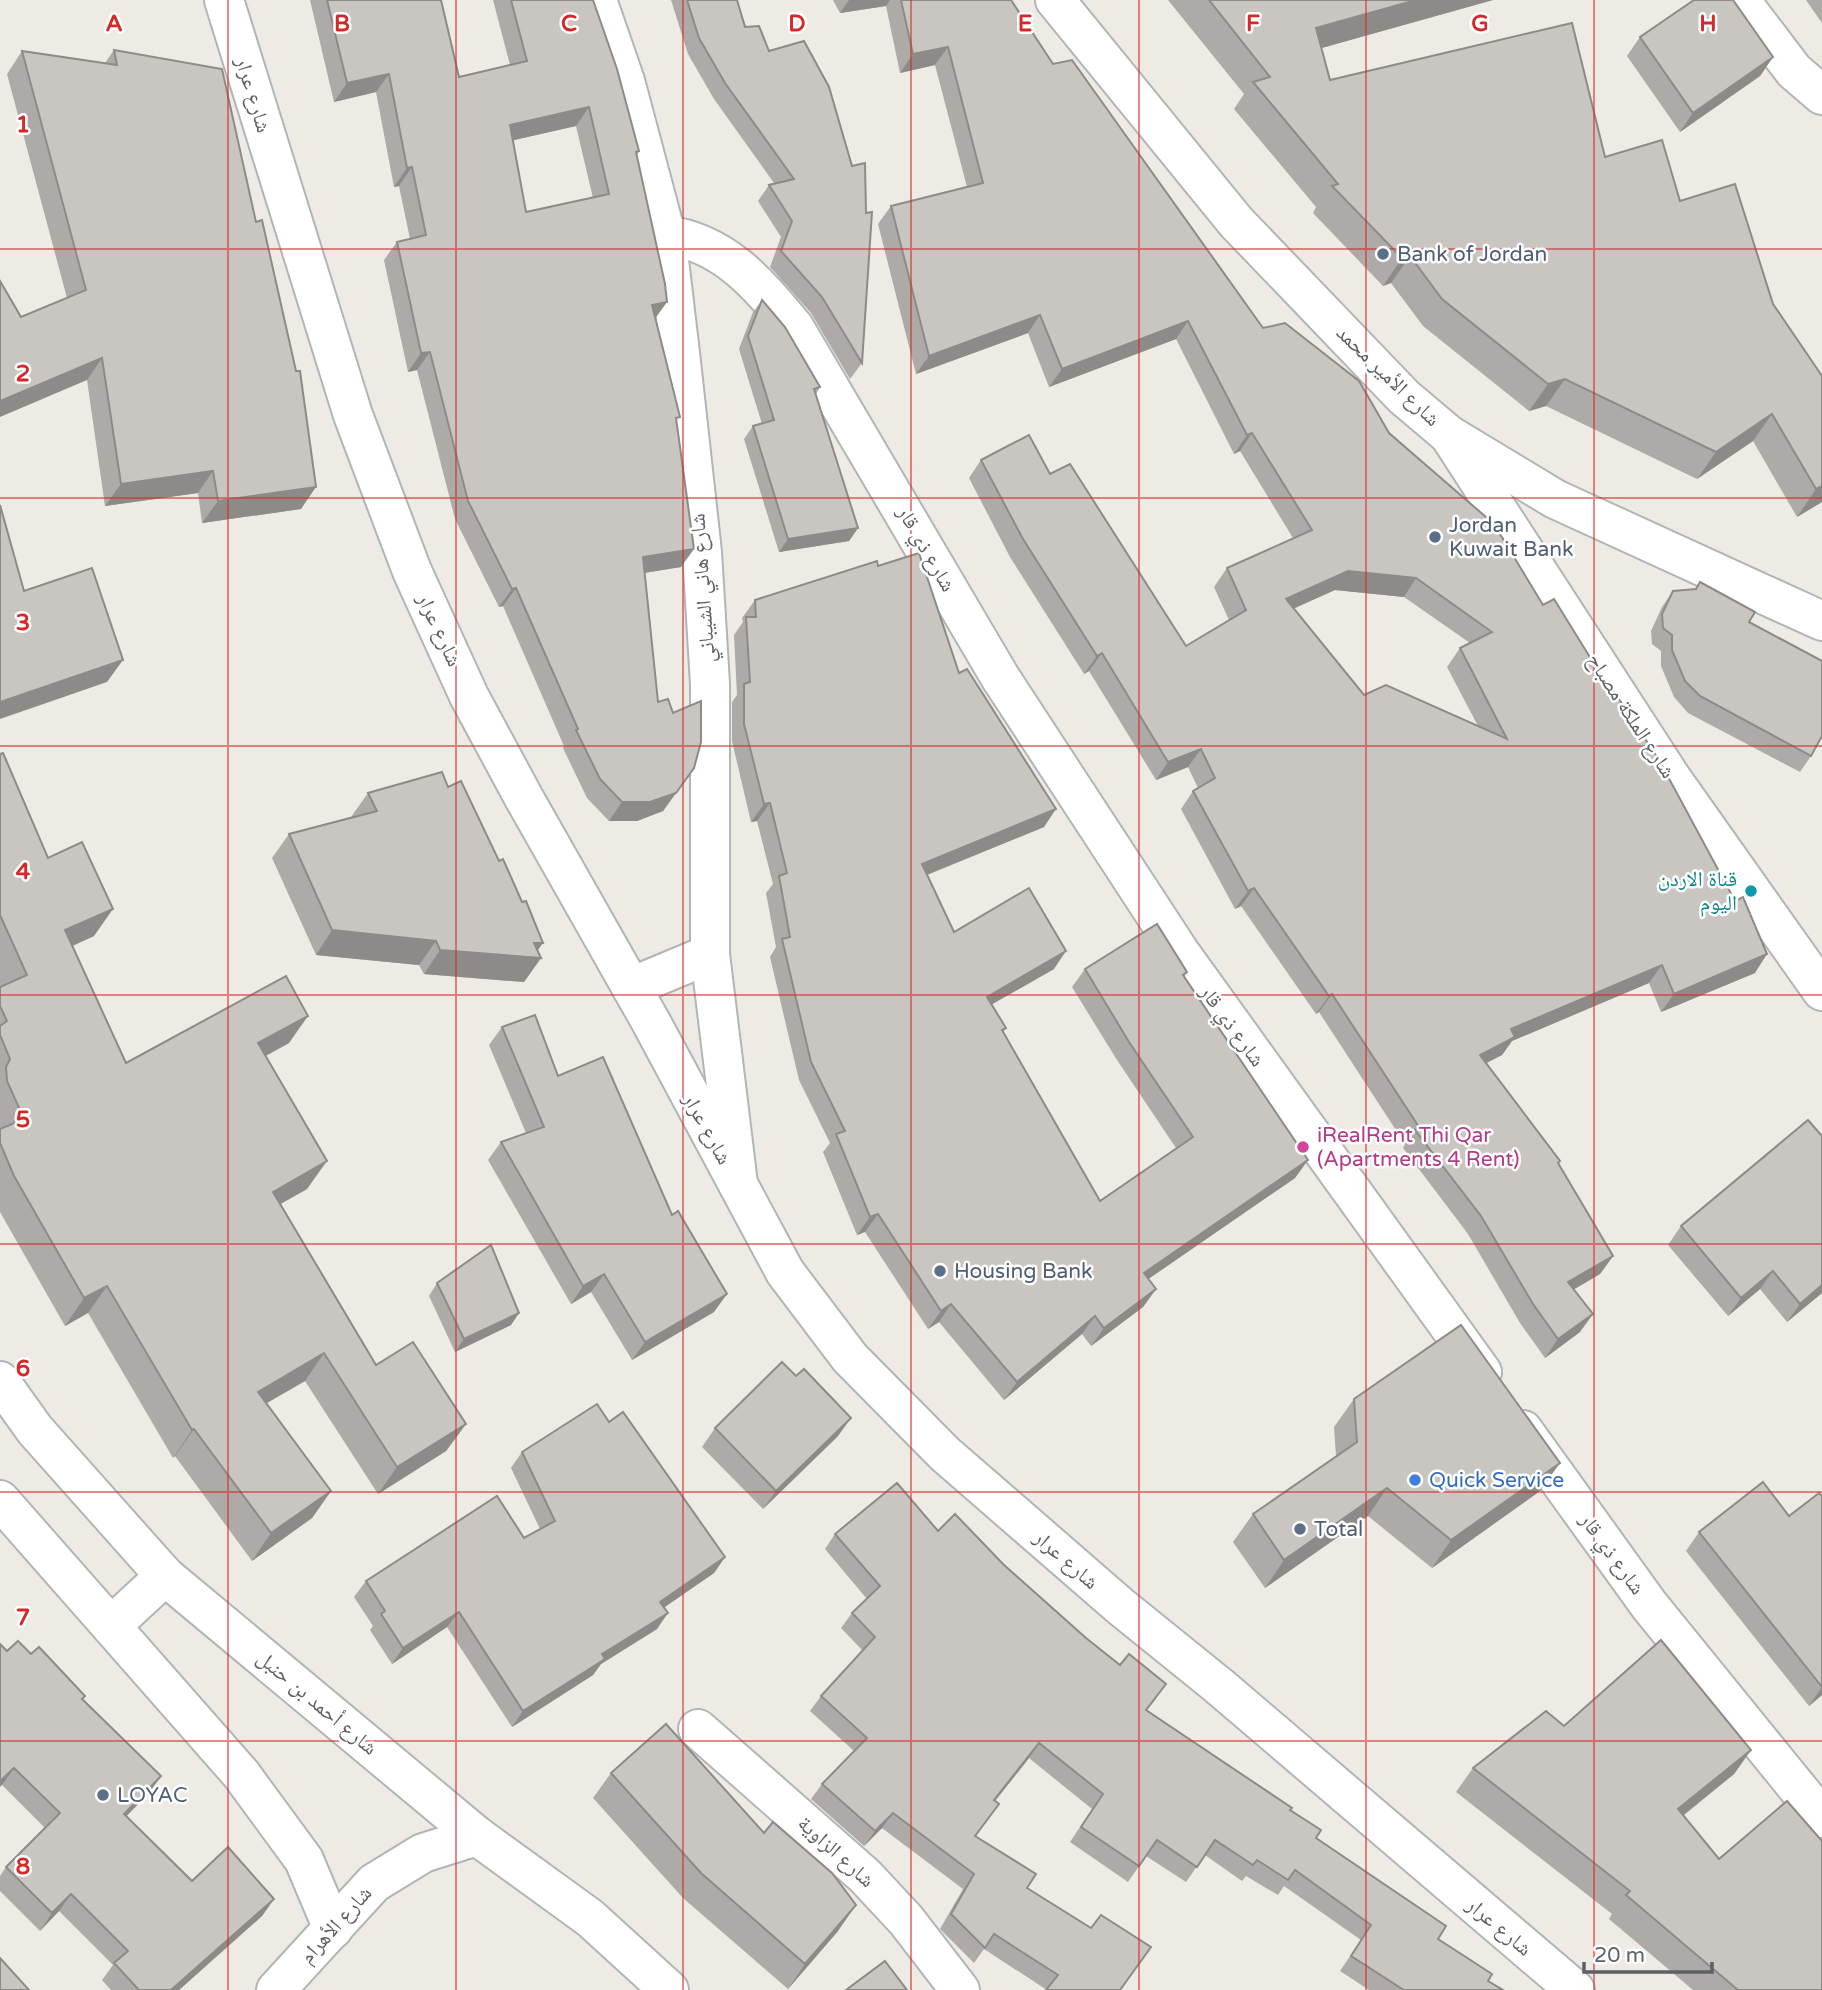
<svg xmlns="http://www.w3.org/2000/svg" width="1822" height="1990" viewBox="0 0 1822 1990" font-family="'Varela Round','Noto Naskh Arabic',sans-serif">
  <rect width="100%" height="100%" fill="#eeebe5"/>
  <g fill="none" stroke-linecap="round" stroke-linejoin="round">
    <defs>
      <g id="minor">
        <path d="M1740 0 1794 71 1822 95"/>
        <path d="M666 235C725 243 758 284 794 327L1000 677 1179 951 1482 1372"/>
        <path d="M1449 435 1672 779 1822 991"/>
        <path d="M1523 1430 1649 1605 1822 1818"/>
        <path d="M698 1729 865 1876 906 1920 960 1990"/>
      </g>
      <g id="tertiary">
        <path d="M597 0 625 81 666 235 680 353 702 552 710 684V954L738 1184"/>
        <path d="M1055 0 1236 222 1404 397 1449 435 1555 499 1822 621"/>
        <path d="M0 1381 35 1430 165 1576 477 1836 590 1918 669 1990"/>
        <path d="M0 1500 241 1774 304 1860 333 1929"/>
        <path d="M111 1626 165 1576"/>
        <path d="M276 1990 374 1883 423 1853 477 1836"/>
      </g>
      <g id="secondary">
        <path d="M224 0 353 415 412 571 469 696 524 798 651 1022 785 1272 850 1358 945 1454 1120 1606 1219 1686 1575 1990"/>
        <path d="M631 987 710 954"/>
      </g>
    </defs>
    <use href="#minor" stroke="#b2b5b8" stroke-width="42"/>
    <use href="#tertiary" stroke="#b2b5b8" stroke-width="42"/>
    <use href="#secondary" stroke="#b1b4b8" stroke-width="42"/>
    <use href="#minor" stroke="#fff" stroke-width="38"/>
    <use href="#tertiary" stroke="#fff" stroke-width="38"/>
    <use href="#secondary" stroke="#fff" stroke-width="38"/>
  </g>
  <g fill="#adaaa7" fill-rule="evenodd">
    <path d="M310 0H441L459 77 510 65 493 0H593L639 151 637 155 667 302 655 318 676 422 681 567 645 573 658 702 673 713 694 768 663 811 637 821H609L587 798 563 748 564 746 503 606 499 607 455 519 417 370 408 372 384 260 397 242 410 239 399 186 394 187 376 92 334 102ZM576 126 593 198 526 212 513 140Z"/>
    <path d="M671 0H737L862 363 850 379 811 313 770 267 781 237 758 201 769 185 774 183 714 99 688 54Z"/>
    <path d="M833 0H1011L1053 64 1263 328 1389 433 1755 973 1661 1012 1649 983 1512 1041 1502 1055 1486 1063 1560 1161 1558 1164 1613 1256 1600 1274 1574 1289 1580 1332 1545 1358 1520 1323 1468 1234 1403 1148 1405 1144 1319 1012 1316 1014 1241 906 1235 909 1181 809 1193 791 1198 788 1188 767 1156 780 1089 671 1084 674 1010 557 969 478 981 460 1050 474 1186 646 1229 620 1214 587 1227 568 1293 538 1240 451 1234 454 1176 339 1049 387 1028 333 916 374 878 224 891 206 967 187 935 65 900 73 886 6 840 13ZM1335 590 1404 597 1470 643 1460 648 1447 667 1478 726 1364 695 1293 608Z"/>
    <path d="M1168 0H1493L1321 48 1330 80 1605 157 1680 201 1773 304 1822 376V502L1797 517 1753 441 1697 479 1546 406 1529 411 1423 326 1391 283 1383 286 1313 213 1316 207 1234 109 1244 94Z"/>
    <path d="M1806 0H1822V23Z"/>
    <path d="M1640 37 1773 57 1760 76 1680 132 1627 56Z"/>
    <path d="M114 50 301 509 202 523 198 493 105 506 87 380 21 317 67 298 7 74 22 51 105 63Z"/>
    <path d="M762 300 820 387 816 394 858 528 849 541 779 552 744 439 753 426 762 424 739 349 753 312Z"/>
    <path d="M878 566 959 673 1044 827 927 875 954 932 1054 969 992 1004 1006 1028 1003 1032 1100 1201 1176 1148 1117 1060 1072 987 1085 969 1187 972 1184 977 1308 1160 1295 1178 1148 1279 1156 1289 1143 1307 1091 1346 1082 1334 1004 1400 939 1322 928 1329 865 1232 857 1235 823 1152 830 1143 799 1080 770 957 776 947 766 893 773 884 757 821 751 822 732 741V702L737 695 734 635 743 622 742 618 755 600Z"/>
    <path d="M1700 582 1749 622 1811 756 1800 772 1688 713 1674 697 1661 666V651L1652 644 1651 631 1662 607 1673 591 1695 589Z"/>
    <path d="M0 754 48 858 94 936 72 946 126 1063 289 1043 266 1056 307 1189 280 1204 376 1365 466 1424 446 1451 378 1494 305 1381 267 1403 331 1491 312 1518 252 1561 175 1456 173 1458 88 1313 65 1326 0 1212Z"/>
    <path d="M448 787 541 958 524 982 424 974 419 965 316 955 272 858 289 834 351 817 368 793Z"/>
    <path d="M502 1027 558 1076 672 1215 714 1312 632 1360 591 1292 571 1304 488 1160 501 1142 526 1133 489 1045Z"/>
    <path d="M1681 1226 1822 1293 1787 1322 1760 1289 1728 1316 1668 1245Z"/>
    <path d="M437 1283 519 1313 511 1325 455 1352 429 1296Z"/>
    <path d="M1354 1399 1540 1491 1432 1568 1368 1516 1265 1588 1233 1542 1253 1514 1336 1456 1334 1427Z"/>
    <path d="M609 1422 725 1557 714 1573 664 1607 657 1629 601 1664 593 1675 512 1727 447 1627 392 1664 370 1630 373 1626 354 1597 366 1581 524 1538 540 1529 511 1468 522 1452Z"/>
    <path d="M715 1428 838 1436 763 1509 702 1447Z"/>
    <path d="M1822 1496V1695L1809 1706 1686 1551 1699 1532 1789 1516Z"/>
    <path d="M938 1531 1004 1565 1156 1699 1147 1710 1290 1810 1316 1838 1488 1981 1503 1990H1369L1340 1971 1361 1940 1284 1886 1278 1895 1246 1876 1242 1881 1205 1855 1186 1882 1146 1856 1128 1882 1070 1842 1092 1809 1029 1758 995 1801 999 1804 976 1836 1027 1888 1091 1928 1047 1990 984 1949 974 1963 940 1929 963 1889 882 1828 864 1846 811 1799 822 1784 854 1751 810 1711 821 1696 863 1651 841 1628 852 1613 867 1599 825 1549 835 1534Z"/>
    <path d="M7 1651 31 1654 83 1699 161 1776 149 1793 126 1816 192 1881 274 1899 262 1916 179 1990H111L102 1980 113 1965 59 1911 40 1931 0 1891V1876L6 1867 45 1828 2 1785Z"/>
    <path d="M1564 1726 1751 1750 1734 1774 1683 1816 1822 1990H1693L1609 1919 1612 1914 1456 1792 1473 1768Z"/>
    <path d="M611 1773 838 1931 788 1989 683 1898 593 1798Z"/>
  </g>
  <g fill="#8d8b88">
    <path d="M849 0H890L886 6 840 13Z"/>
    <path d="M1416 0H1493L1297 55 1316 28Z"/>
    <path d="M948 47 935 65 900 73 913 54Z"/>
    <path d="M1773 57 1760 76 1680 132 1693 113Z"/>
    <path d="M389 74 376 92 334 102 347 83Z"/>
    <path d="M589 107 576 126 497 144 510 125Z"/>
    <path d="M412 167 399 186 394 187 407 168Z"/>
    <path d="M1410 256 1391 283 1383 286 1402 258Z"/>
    <path d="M667 302 654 320 652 305Z"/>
    <path d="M1040 315 1028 333 916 374 929 356Z"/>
    <path d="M1188 321 1176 339 1049 387 1062 369Z"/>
    <path d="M430 352 417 370 408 372 421 353Z"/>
    <path d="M102 358 87 380 0 417V401Z"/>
    <path d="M1565 379 1546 406 1529 411 1548 384Z"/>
    <path d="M1772 414 1753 441 1697 479 1716 452Z"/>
    <path d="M1252 433 1240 451 1234 454 1247 435Z"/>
    <path d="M213 471 198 493 105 506 121 484Z"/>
    <path d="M1822 486V502L1797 517 1816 489Z"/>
    <path d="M316 487 301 509 202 523 218 501Z"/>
    <path d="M858 528 849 541 779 552 788 539Z"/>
    <path d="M694 549 681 567 630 575 643 557Z"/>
    <path d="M1348 571 1416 578 1404 597 1335 590 1273 618 1286 599Z"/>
    <path d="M516 588 503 606 499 607 512 589Z"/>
    <path d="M1102 653 1089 671 1084 674 1097 656Z"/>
    <path d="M123 660 107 682 0 719V702Z"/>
    <path d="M1201 749 1188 767 1156 780 1168 762Z"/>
    <path d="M694 768 663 811 637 821H609L622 802Z"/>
    <path d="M770 803 757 821 751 822 764 804Z"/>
    <path d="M1056 809 1044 827 909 882 922 864Z"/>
    <path d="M1254 888 1241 906 1235 909 1248 891Z"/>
    <path d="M113 909 94 936 46 958 65 930Z"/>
    <path d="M332 930 436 941 419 965 316 955Z"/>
    <path d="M543 943 533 957 541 958 524 982 424 974 440 950Z"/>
    <path d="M1066 951 1054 969 975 1014 987 997Z"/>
    <path d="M1767 954 1755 973 1661 1012 1674 994Z"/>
    <path d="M1662 965 1649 983 1512 1041 1502 1055 1467 1073 1480 1055 1511 1029Z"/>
    <path d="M1332 994 1319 1012 1316 1014 1329 996Z"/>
    <path d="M308 1016 289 1043 239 1070 258 1043Z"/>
    <path d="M1308 1160 1295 1178 1131 1291 1144 1273Z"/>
    <path d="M327 1161 307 1189 254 1219 273 1192Z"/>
    <path d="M878 1214 865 1232 857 1235 870 1217Z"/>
    <path d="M1613 1256 1600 1274 1556 1300 1568 1282Z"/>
    <path d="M1773 1271 1760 1289 1728 1316 1741 1298Z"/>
    <path d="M604 1274 591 1292 571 1304 583 1286Z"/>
    <path d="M1822 1285V1293L1787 1322 1800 1304Z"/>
    <path d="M107 1286 88 1313 65 1326 84 1298Z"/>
    <path d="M1156 1289 1143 1307 1091 1346 1104 1328Z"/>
    <path d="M727 1294 714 1312 632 1360 645 1342Z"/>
    <path d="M951 1304 939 1322 928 1329 941 1311Z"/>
    <path d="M519 1313 511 1325 455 1352 464 1339Z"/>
    <path d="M1593 1314 1580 1332 1545 1358 1558 1339Z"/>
    <path d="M1095 1316 1082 1334 1004 1400 1017 1382Z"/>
    <path d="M324 1353 305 1381 239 1419 258 1392Z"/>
    <path d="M851 1418 838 1436 763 1509 776 1491Z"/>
    <path d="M466 1424 446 1451 378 1494 397 1467Z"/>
    <path d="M194 1429 175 1456 173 1458 192 1430Z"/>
    <path d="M1560 1463 1540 1491 1432 1568 1451 1540Z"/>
    <path d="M1387 1488 1368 1516 1265 1588 1284 1560Z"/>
    <path d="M331 1491 312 1518 252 1561 271 1533Z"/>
    <path d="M725 1557 714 1573 649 1618 660 1602Z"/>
    <path d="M459 1612 447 1627 392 1664 403 1648Z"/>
    <path d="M668 1613 657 1629 601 1664 593 1675 512 1727 523 1711 602 1654Z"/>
    <path d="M1822 1687V1695L1809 1706Z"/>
    <path d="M1039 1743 1029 1758 983 1816 994 1800Z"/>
    <path d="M1751 1750 1734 1774 1661 1833 1678 1809Z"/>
    <path d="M14 1768 2 1785 0 1787V1781Z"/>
    <path d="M161 1776 149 1793 112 1831 124 1814Z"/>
    <path d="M893 1813 882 1828 864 1846 875 1831Z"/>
    <path d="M71 1894 59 1911 40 1931 52 1913Z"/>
    <path d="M274 1899 262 1916 179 1990H171Z"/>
    <path d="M856 1905 838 1931 788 1989 805 1964Z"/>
  </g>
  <g fill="#c9c6c2" stroke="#8d8b88" stroke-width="2" fill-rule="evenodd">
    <path d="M327 0H441L459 77 527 61 511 0H593L617 69 639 151 636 152 665 284 667 302 652 305 680 417 676 418 694 549 643 557 658 702 668 699 673 713 701 701V742L694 768 676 793 650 802H622L600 779 576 730 578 729 516 588 512 589 468 501 430 352 421 353 397 242 426 235 412 167 407 168 389 74 347 83ZM589 107 609 194 526 212 510 125Z"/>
    <path d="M687 0H737L745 27 759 26 769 51 804 41 829 87 852 166 865 163 866 213 872 212 862 363 822 297 781 251 792 221 769 185 794 179 725 83 699 38Z"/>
    <path d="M901 0H1011L1053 64 1072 60 1263 328 1285 323 1359 381 1389 433 1494 524 1543 605 1554 599 1609 688 1611 687 1659 760 1735 901 1743 897 1767 954 1674 994 1662 965 1511 1029 1515 1037 1480 1055 1560 1161 1558 1163 1613 1256 1568 1282 1593 1314 1558 1339 1533 1304 1481 1216 1415 1130 1419 1127 1332 994 1329 996 1254 888 1248 891 1193 791 1215 778 1201 749 1168 762 1102 653 1097 656 1023 539 981 460 1029 435 1050 474 1070 464 1186 646 1246 610 1227 568 1312 530 1252 433 1247 435 1188 321 1062 369 1040 315 929 356 891 206 983 183 948 47 913 54ZM1348 571 1416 578 1492 632 1460 648 1507 739 1386 685 1364 695 1286 599Z"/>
    <path d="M1209 0H1416L1316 28 1330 80 1572 23 1605 157 1662 140 1680 201 1735 184 1773 304 1822 376V486L1816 489 1772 414 1716 452 1565 379 1548 384 1442 299 1410 256 1402 258 1332 186 1338 184 1253 82 1270 77Z"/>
    <path d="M1694 0H1733L1773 57 1693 113 1640 37Z"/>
    <path d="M114 50 222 69 256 222 262 220 296 371H300L316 487 218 501 213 471 121 484 102 358 0 401V281L21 317 86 290 22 51 117 65Z"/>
    <path d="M762 300 785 327 820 387 814 389 858 528 788 539 753 426 774 420 748 336Z"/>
    <path d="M0 505 24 591 92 568 123 660 0 702Z"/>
    <path d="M919 553 959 673 967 669 1056 809 922 864 954 932 1029 888 1066 951 987 997 1006 1028 1002 1030 1100 1201 1193 1137 1129 1042 1085 969 1157 924 1187 972 1183 975 1308 1160 1144 1273 1156 1289 1104 1328 1095 1316 1017 1382 951 1304 941 1311 878 1214 870 1217 836 1134 845 1131 811 1062 782 939 790 937 779 876 787 873 770 803 764 804 744 724V684L750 682 746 617H756L755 600 877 561 878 566Z"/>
    <path d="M1700 582 1755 612 1749 622 1822 661V736L1811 756 1700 696 1685 681 1672 650V635L1663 628 1662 614 1673 591 1696 589Z"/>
    <path d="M3 753 48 858 82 842 113 909 65 930 126 1063 286 976 308 1016 258 1043 327 1161 273 1192 376 1365 413 1342 466 1424 397 1467 324 1353 258 1392 331 1491 271 1533 194 1429 192 1430 107 1286 84 1298 14 1176 0 1143V1129L24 1119 7 1081 6 1067 10 1059 0 1035V1026L7 1021 0 1006V987L27 975 0 915V754Z"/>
    <path d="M442 772 448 787 461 781 499 861 503 859 522 902 526 901 543 943H534L541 958 440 950 436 941 332 930 289 834 377 811 368 793Z"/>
    <path d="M535 1015 558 1076 603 1057 672 1215 678 1211 727 1294 645 1342 604 1274 583 1286 501 1142 544 1127 502 1027Z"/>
    <path d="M1808 1120 1822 1136V1285L1800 1304 1773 1271 1741 1298 1681 1226Z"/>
    <path d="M491 1245 519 1313 464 1339 437 1283Z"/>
    <path d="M1461 1325 1560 1463 1451 1540 1387 1488 1284 1560 1253 1514 1357 1442 1354 1399Z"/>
    <path d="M782 1362 796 1376 804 1369 851 1418 776 1491 715 1428Z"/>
    <path d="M597 1404 609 1422 623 1412 725 1557 660 1602 668 1613 602 1654 605 1659 523 1711 459 1612 403 1648 381 1614 385 1611 366 1581 497 1496 524 1538 555 1521 522 1452Z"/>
    <path d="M1763 1482 1789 1516 1819 1493 1822 1496V1687L1699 1532Z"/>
    <path d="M897 1483 938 1531 955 1514 1004 1565 1086 1638 1120 1665 1129 1654 1166 1684 1146 1710 1292 1808 1290 1810 1321 1830 1316 1838 1446 1926 1438 1939 1492 1974 1488 1981 1503 1990H1404L1351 1956 1371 1925 1295 1870 1288 1880 1257 1860 1253 1865 1215 1840 1197 1867 1157 1840 1139 1866 1081 1827 1103 1794 1039 1743 994 1800 999 1804 975 1836 1036 1874 1027 1888 1091 1928 1101 1915 1151 1947 1120 1990H1046L1058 1975 994 1934 985 1948 951 1914 974 1874 893 1813 875 1831 822 1784 867 1738 821 1696 875 1637 852 1613 880 1586 835 1534Z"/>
    <path d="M1661 1640 1751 1750 1678 1809 1719 1859 1787 1801 1822 1841V1990H1738L1626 1895 1630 1891 1473 1768 1546 1711 1564 1726Z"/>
    <path d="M18 1641 31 1654 39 1647 85 1696 82 1699 161 1776 124 1814 192 1881 228 1847 274 1899 171 1990H139L114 1963 128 1951 71 1894 52 1913 6 1867 60 1813 14 1768 0 1781V1644L7 1651Z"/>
    <path d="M666 1724 764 1833 773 1822 832 1873 856 1905 805 1964 701 1873 611 1773Z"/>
    <path d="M0 1958 29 1990H0Z"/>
    <path d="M885 1961 907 1990H846Z"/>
  </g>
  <path fill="none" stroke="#d62828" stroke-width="2" stroke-opacity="0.55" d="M228 0V1990M456 0V1990M683 0V1990M911 0V1990M1139 0V1990M1366 0V1990M1594 0V1990M0 249H1822M0 498H1822M0 746H1822M0 995H1822M0 1244H1822M0 1492H1822M0 1741H1822"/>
  <g fill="#5c6f8a" stroke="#fff" stroke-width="2.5">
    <circle cx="1383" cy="254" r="7"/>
    <circle cx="1435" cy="537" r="7"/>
    <circle cx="940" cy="1271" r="7"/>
    <circle cx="1300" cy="1529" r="7"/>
    <circle cx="103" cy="1795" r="7"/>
  </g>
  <circle fill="#0f9aa8" stroke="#fff" stroke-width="2.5" cx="1751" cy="891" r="7"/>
  <circle fill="#d1479c" stroke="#fff" stroke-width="2.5" cx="1303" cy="1147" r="7"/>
  <circle fill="#3f7fe0" stroke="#fff" stroke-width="2.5" cx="1415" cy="1480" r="7"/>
  <g text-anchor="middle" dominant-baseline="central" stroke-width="5" stroke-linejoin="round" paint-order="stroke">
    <g font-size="21" fill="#5d6064" stroke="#fff">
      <text transform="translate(253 95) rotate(73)">شارع عرار</text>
      <text transform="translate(1388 376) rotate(44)">شارع الأمير محمد</text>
      <text transform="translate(926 549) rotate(60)">شارع ذي قار</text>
      <text transform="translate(703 588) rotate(-94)">شارع هاني الشيباني</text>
      <text transform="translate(439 630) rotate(65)">شارع عرار</text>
      <text transform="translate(1631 716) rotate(57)">شارع الملكة مصباح</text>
      <text transform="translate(1232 1026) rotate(54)">شارع ذي قار</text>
      <text transform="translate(707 1129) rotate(61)">شارع عرار</text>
      <text transform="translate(1612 1554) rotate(54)">شارع ذي قار</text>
      <text transform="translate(1066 1560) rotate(41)">شارع عرار</text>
      <text transform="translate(317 1703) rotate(40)">شارع أحمد بن حنبل</text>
      <text transform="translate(836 1852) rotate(42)">شارع الزاوية</text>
      <text transform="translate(336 1925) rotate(-48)">شارع الأهرام</text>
      <text transform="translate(1499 1927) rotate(40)">شارع عرار</text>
    </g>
    <g font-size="21" fill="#4e5e75" stroke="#fff" text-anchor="start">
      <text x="1397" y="254">Bank of Jordan</text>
      <text x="1449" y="525">Jordan<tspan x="1449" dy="24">Kuwait Bank</tspan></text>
      <text x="954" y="1271">Housing Bank</text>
      <text x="1314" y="1529">Total</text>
      <text x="117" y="1795">LOYAC</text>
    </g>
    <g font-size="21" fill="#0d838f" stroke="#fff" text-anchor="end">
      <text x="1737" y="879">قناة الاردن<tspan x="1737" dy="24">اليوم</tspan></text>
    </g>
    <g font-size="21" fill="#b23c85" stroke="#fff" text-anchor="start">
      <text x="1317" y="1135">iRealRent Thi Qar<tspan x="1317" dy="24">(Apartments 4 Rent)</tspan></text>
    </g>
    <g font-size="21" fill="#366cbe" stroke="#fff" text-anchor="start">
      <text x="1429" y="1480">Quick Service</text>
    </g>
  </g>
  <g font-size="23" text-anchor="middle" font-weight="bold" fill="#d62828" stroke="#fff" stroke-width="5" stroke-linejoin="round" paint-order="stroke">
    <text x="114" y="31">A</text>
    <text x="342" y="31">B</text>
    <text x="569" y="31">C</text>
    <text x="797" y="31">D</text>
    <text x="1025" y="31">E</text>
    <text x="1253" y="31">F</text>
    <text x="1480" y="31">G</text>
    <text x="1708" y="31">H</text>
    <text x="23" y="132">1</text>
    <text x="23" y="381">2</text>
    <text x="23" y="630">3</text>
    <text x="23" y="879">4</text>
    <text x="23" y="1127">5</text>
    <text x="23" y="1376">6</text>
    <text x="23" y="1625">7</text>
    <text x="23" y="1874">8</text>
  </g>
  <path d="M1584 1962v10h128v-10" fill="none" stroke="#5d6064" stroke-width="3.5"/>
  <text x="1594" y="1962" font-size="21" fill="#5d6064" stroke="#ffffff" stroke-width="5" paint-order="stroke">20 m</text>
</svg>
